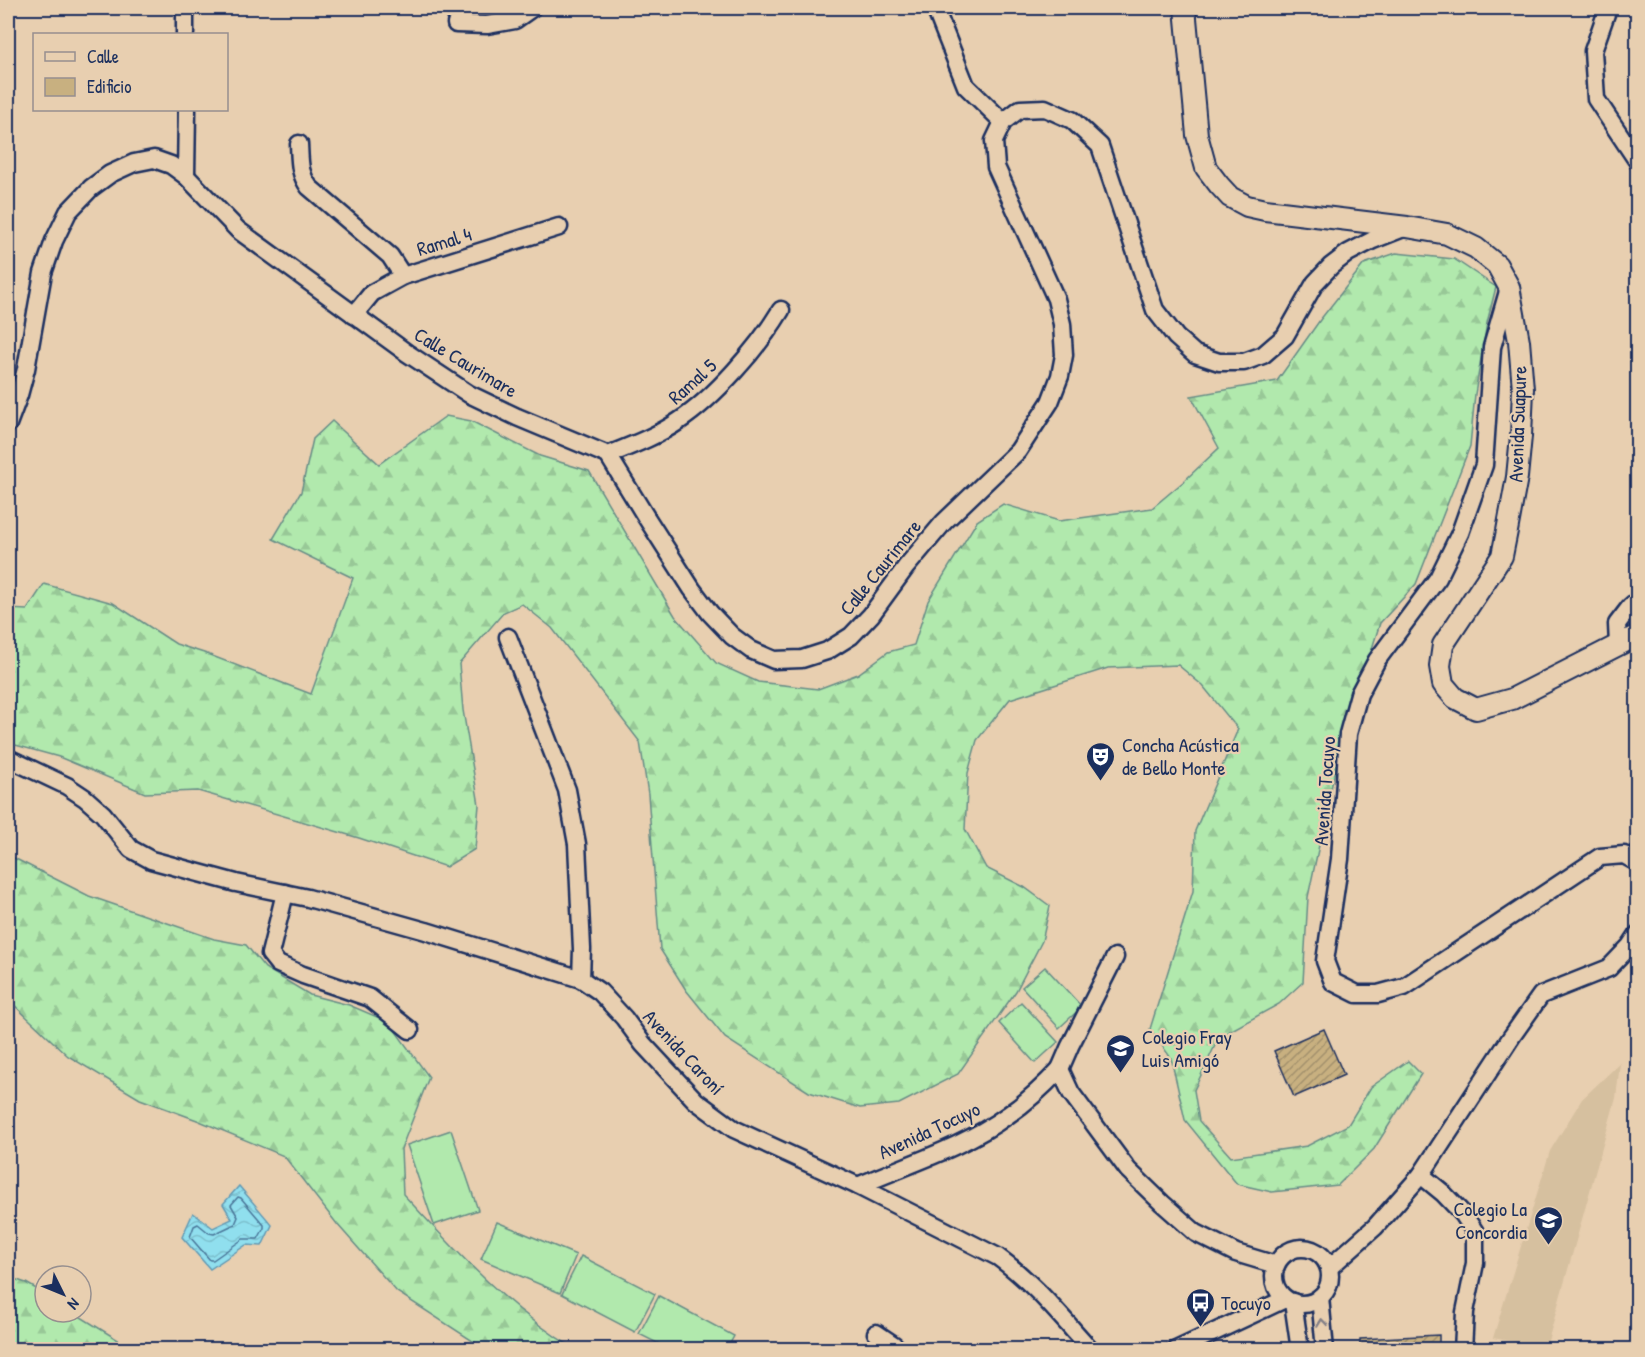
<svg xmlns="http://www.w3.org/2000/svg" width="1645" height="1357" viewBox="0 0 1645 1357" font-family="'Patrick Hand',sans-serif">
  <defs>
    <pattern id="forest-firs" width="22" height="20" patternUnits="userSpaceOnUse" patternTransform="scale(1.5)"><rect width="22" height="20" fill="#b1e9ad"/><path d="M5 1l3.5 6h-7zM16 11l3.5 6h-7z" fill="#98c897"/></pattern>
    <pattern id="water-waves" width="16" height="10" patternUnits="userSpaceOnUse" patternTransform="scale(1.5)"><rect width="16" height="10" fill="#90dfee"/><path d="M0 5q4-4 8 0t8 0" fill="none" stroke="#7cc0ce"/></pattern>
    <pattern id="building-hatch" width="6" height="6" patternUnits="userSpaceOnUse" patternTransform="scale(1.5)"><rect width="6" height="6" fill="#c8b080"/><path d="M-1 1l2-2M0 6l6-6M5 7l2-2" fill="none" stroke="#a2906c"/></pattern>
  </defs>
  <rect width="100%" height="100%" fill="#e8cfb0"/>
  <filter id="ink" filterUnits="userSpaceOnUse"><feTurbulence type="fractalNoise" baseFrequency=".0167" numOctaves="2"/><feDisplacementMap in="SourceGraphic" scale="12" xChannelSelector="R" yChannelSelector="G"/><feConvolveMatrix kernelMatrix="1 2 1 2 8 2 1 2 1" color-interpolation-filters="sRGB"/></filter>
  <g filter="url(#ink)">
    <path fill="#d6c09f" d="M1620 1063 1616 1098 1546 1348 1493 1338 1550 1151 1582 1099Z"/>
    <g fill="#b1e9ad" stroke="#668c86" stroke-width="1.5">
      <path d="M1045 967 1082 1007 1059 1028 1022 987Z"/>
      <path d="M1021 1002 1058 1042 1035 1063 999 1023Z"/>
      <path d="M451 1130 478 1210 434 1225 407 1145Z"/>
      <path d="M497 1222 576 1255 560 1293 481 1259Z"/>
      <path d="M581 1256 655 1294 635 1332 562 1294Z"/>
      <path d="M659 1296 734 1336 727 1349H669L639 1334Z"/>
    </g>
    <g fill="url(#forest-firs)" stroke="#668c86" stroke-width="1.5">
      <path d="M1396 253 1454 259 1496 287 1487 323 1475 394 1470 446 1416 584 1380 623 1336 765 1308 897 1303 982 1279 1004 1219 1037 1194 1090 1199 1121 1231 1157 1307 1146 1348 1125 1371 1087 1408 1061 1421 1074 1374 1149 1338 1185 1272 1192 1237 1184 1185 1120 1171 1058 1150 1029 1193 891 1195 831 1238 729 1203 686 1178 665 1108 668 1010 699 977 740 968 773 965 829 986 868 1024 887 1050 906 1042 941 1016 991 958 1074 899 1104 860 1108 809 1092 725 1038 686 990 660 949 648 794 640 742 552 628 522 604 504 612 459 664 463 710 479 805 475 849 446 867 359 838 198 791 145 793 59 757 8 743V609L27 610 44 584 113 603 176 644 207 654 311 694 353 578 273 539 301 492 313 439 332 421 379 464 446 416 471 421 540 456 589 471 675 616 716 663 758 682 818 689 858 674 888 652 914 645 928 601 977 521 1003 504 1059 521 1152 508 1183 482 1219 448 1191 396 1277 381 1320 320 1364 264Z"/>
      <path d="M8 855 89 896 214 939 246 945 265 968 310 995 349 1005 389 1022 429 1077 401 1149 403 1194C455 1250 508 1309 575 1349H485L397 1292 337 1224 284 1156 197 1120 140 1099 68 1056 13 1004 8 1002Z"/>
      <path d="M8 1277 26 1283 45 1294V1312H73L123 1343 138 1349H8Z"/>
    </g>
    <path fill="url(#water-waves)" stroke="#6199b4" stroke-width="1.5" d="M239 1186 272 1225 262 1246 246 1245 210 1269 182 1237 193 1213 213 1228 232 1219 223 1204Z"/>
    <g fill="none" stroke-linecap="round" stroke-linejoin="round">
      <path stroke="#4a7598" stroke-width="1.5" d="M238 1197 241 1198 264 1225V1228L258 1239H243L213 1260H210L190 1237 194 1226 198 1224 209 1233 214 1234 235 1224 238 1217 231 1205Z"/>
    </g>
    <g fill="url(#building-hatch)" stroke="#1b2f5e" stroke-width="1.5">
      <path d="M1324 1029 1344 1075 1294 1097 1274 1051Z"/>
      <path d="M1439 1335V1350H1360V1339Z"/>
    </g>
    <g fill="none" stroke-linecap="round" stroke-linejoin="round">
      <defs>
        <g id="minor">
          <path d="M185 8V34"/>
          <path d="M935 8 966 86 1003 122"/>
          <path d="M1608 8 1593 51 1596 99 1638 162"/>
          <path d="M456 24 487 25 515 20 532 8"/>
          <path d="M299 144C300 162 299 173 309 187L390 256 403 276"/>
          <path d="M186 176 187 110"/>
          <path d="M1509 288 1492 347 1484 465 1460 533 1438 578 1377 660 1359 694 1348 734 1340 859 1325 961 1333 982 1357 994H1378L1404 987 1600 857 1624 855 1638 863"/>
          <path d="M354 315 372 293 403 276 559 227"/>
          <path d="M8 424 19 395 26 369 43 273 54 241 68 212 91 188 110 174 134 163 154 159 171 165 186 176 238 230 407 353 469 394 517 417 608 455 646 517 692 589 710 613 732 636 751 650 774 660 802 659 827 651 851 636 871 615 906 567 944 522 1018 451 1050 402 1060 376 1064 355 1062 324 1056 299 996 167 994 141 1003 122 1020 109 1045 108 1072 120 1100 146 1155 310 1176 337 1195 354 1219 362H1244L1263 355 1285 336 1315 283 1331 266 1348 253 1373 240 1406 227"/>
          <path d="M608 455C633 445 657 436 679 421 715 397 758 348 781 310"/>
          <path d="M508 637 567 790 577 844 582 949 581 979"/>
          <path d="M1618 645 1617 624 1630 607 1638 600"/>
          <path d="M8 758 67 786 85 798 103 814 131 849 151 860 236 883 308 898 426 931 581 979 600 992 624 1018 643 1044 696 1101 734 1129 858 1186 998 1257C1034 1283 1061 1317 1091 1350"/>
          <path d="M285 893 270 954 278 964 303 975 370 998 410 1030"/>
          <path d="M1060 1069 1070 1046 1115 957"/>
          <path d="M1421 1175 1443 1193 1463 1214 1475 1232V1263L1465 1312 1463 1350"/>
          <path d="M858 1186C908 1164 963 1148 1008 1115 1027 1102 1044 1086 1060 1069L1071 1093 1128 1170 1162 1203 1196 1233 1236 1253 1276 1265"/>
          <circle cx="1302" cy="1276" r="28"/>
          <path d="M1330 1267 1375 1227 1421 1175 1512 1036 1541 995 1609 968 1630 946 1638 934"/>
          <path d="M1320 1297 1325 1350"/>
          <path d="M1293 1302 1300 1350"/>
          <path d="M876 1333 894 1345 897 1350"/>
          <path d="M1176 1350 1285 1299"/>
        </g>
        <path id="tertiary" d="M1185 8 1197 135 1206 168 1219 185 1230 197 1247 206 1265 210 1407 227 1447 234 1476 248 1497 265 1509 287 1519 341 1523 389 1521 436 1517 477 1507 531 1502 556 1443 645 1440 666 1443 684 1455 698 1476 709 1512 699 1638 635"/>
      </defs>
      <use href="#minor" stroke="#1b2f5e" stroke-width="21"/>
      <use href="#tertiary" stroke="#1b2f5e" stroke-width="24"/>
      <use href="#minor" stroke="#e8cfb0" stroke-width="16"/>
      <use href="#tertiary" stroke="#e8cfb0" stroke-width="20"/>
    </g>
    <defs><path id="oneway-chevron" d="M-2-3.5L2.5 0L-2 3.5" fill="none" stroke-width="1.6" stroke-linecap="round" stroke-linejoin="round" transform="scale(1.5)"/></defs>
    <use stroke="#827f87" href="#oneway-chevron" transform="translate(1322 1323) rotate(-96)"/>
  </g>
  <defs>
    <symbol id="theatre-pin" viewBox="-11 -11 22 30"><path d="M0 17L-7.5 6A9.5 9.5 0 1 1 7.5 6Z" fill="#1b2f5e" stroke="#e8cfb0"/><path d="M-5-5.5Q0-4 5-5.5V0Q5 5 0 6Q-5 5-5 0ZM-3.3-2.5H-1v1.5H-3.3ZM1-2.5H3.3v1.5H1ZM-2.8 1Q0 5.5 2.8 1Z" fill="#fff"/></symbol>
    <symbol id="school-pin" viewBox="-11 -11 22 30"><path d="M0 17L-7.5 6A9.5 9.5 0 1 1 7.5 6Z" fill="#1b2f5e" stroke="#e8cfb0"/><path d="M0-5L7-2L0 1L-7-2ZM-4 1L0 2.5L4 1V4Q0 6-4 4Z" fill="#fff"/></symbol>
    <symbol id="bus-pin" viewBox="-11 -11 22 30"><path d="M0 17L-7.5 6A9.5 9.5 0 1 1 7.5 6Z" fill="#1b2f5e" stroke="#e8cfb0"/><path d="M-5-6H5V4H4V6H2V4H-2V6H-4V4H-5ZM-3.5-4V0h7V-4ZM-3.5 1.2v1.5H-2V1.2ZM2 1.2v1.5H3.5V1.2Z" fill="#fff"/></symbol>
  </defs>
  <g fill-rule="evenodd">
    <use href="#theatre-pin" x="1084" y="740" width="33" height="45"/>
    <use href="#school-pin" x="1104" y="1032" width="33" height="45"/>
    <use href="#school-pin" x="1532" y="1204" width="33" height="45"/>
    <use href="#bus-pin" x="1184" y="1286" width="33" height="45"/>
  </g>
  <g text-anchor="middle" dominant-baseline="central" stroke-width="4.5" stroke-linejoin="round" paint-order="stroke">
    <g font-size="20" fill="#1b2f5e" stroke="#e8cfb0">
      <text transform="translate(444 241) rotate(-17)">Ramal 4</text>
      <text transform="translate(466 362) rotate(31)">Calle Caurimare</text>
      <text transform="translate(692 381) rotate(-42)">Ramal 5</text>
      <text transform="translate(1517 424) rotate(-88)">Avenida Suapure</text>
      <text transform="translate(880 567) rotate(-51)">Calle Caurimare</text>
      <text transform="translate(1324 791) rotate(-86)">Avenida Tocuyo</text>
      <text transform="translate(684 1052) rotate(47)">Avenida Caroní</text>
      <text transform="translate(929 1130) rotate(-25)">Avenida Tocuyo</text>
    </g>
    <g font-size="20" fill="#1b2f5e" stroke="#e8cfb0" text-anchor="start">
      <text x="1122" y="744">Concha Acústica<tspan x="1122" dy="23">de Bello Monte</tspan></text>
      <text x="1142" y="1036">Colegio Fray<tspan x="1142" dy="23">Luis Amigó</tspan></text>
      <text x="1527" y="1208" text-anchor="end">Colegio La<tspan x="1527" dy="23">Concordia</tspan></text>
      <text x="1221" y="1302">Tocuyo</text>
    </g>
  </g>
  <rect width="1645" height="1357" fill="none" stroke="#e8cfb0" stroke-width="30"/>
  <rect x="15" y="15" width="1615" height="1327" fill="none" stroke="#1b2f5e" stroke-width="2" filter="url(#ink)"/>
  <rect x="33" y="33" width="195" height="78" fill="#e8cfb0" stroke="#968f8f" stroke-width="1.5"/>
  <rect x="45" y="52" width="30" height="9" fill="#e8cfb0" stroke="#968f8f" stroke-width="1.5"/>
  <text x="87" y="63" font-size="18" fill="#1b2f5e">Calle</text>
  <rect x="45" y="78" width="30" height="18" fill="#c8b080" stroke="#968f8f" stroke-width="1.5"/>
  <text x="87" y="93" font-size="18" fill="#1b2f5e">Edificio</text>
  <g transform="translate(63 1294) rotate(133)"><circle r="28" fill="#e8cfb0" stroke="#968f8f" stroke-width="1.5"/>
  <path d="M0-4.5L10 22L0 15L-10 22Z" fill="#1b2f5e"/>
  <text y="-9" font-size="16" font-weight="bold" text-anchor="middle" fill="#1b2f5e">N</text>
  </g>
</svg>
